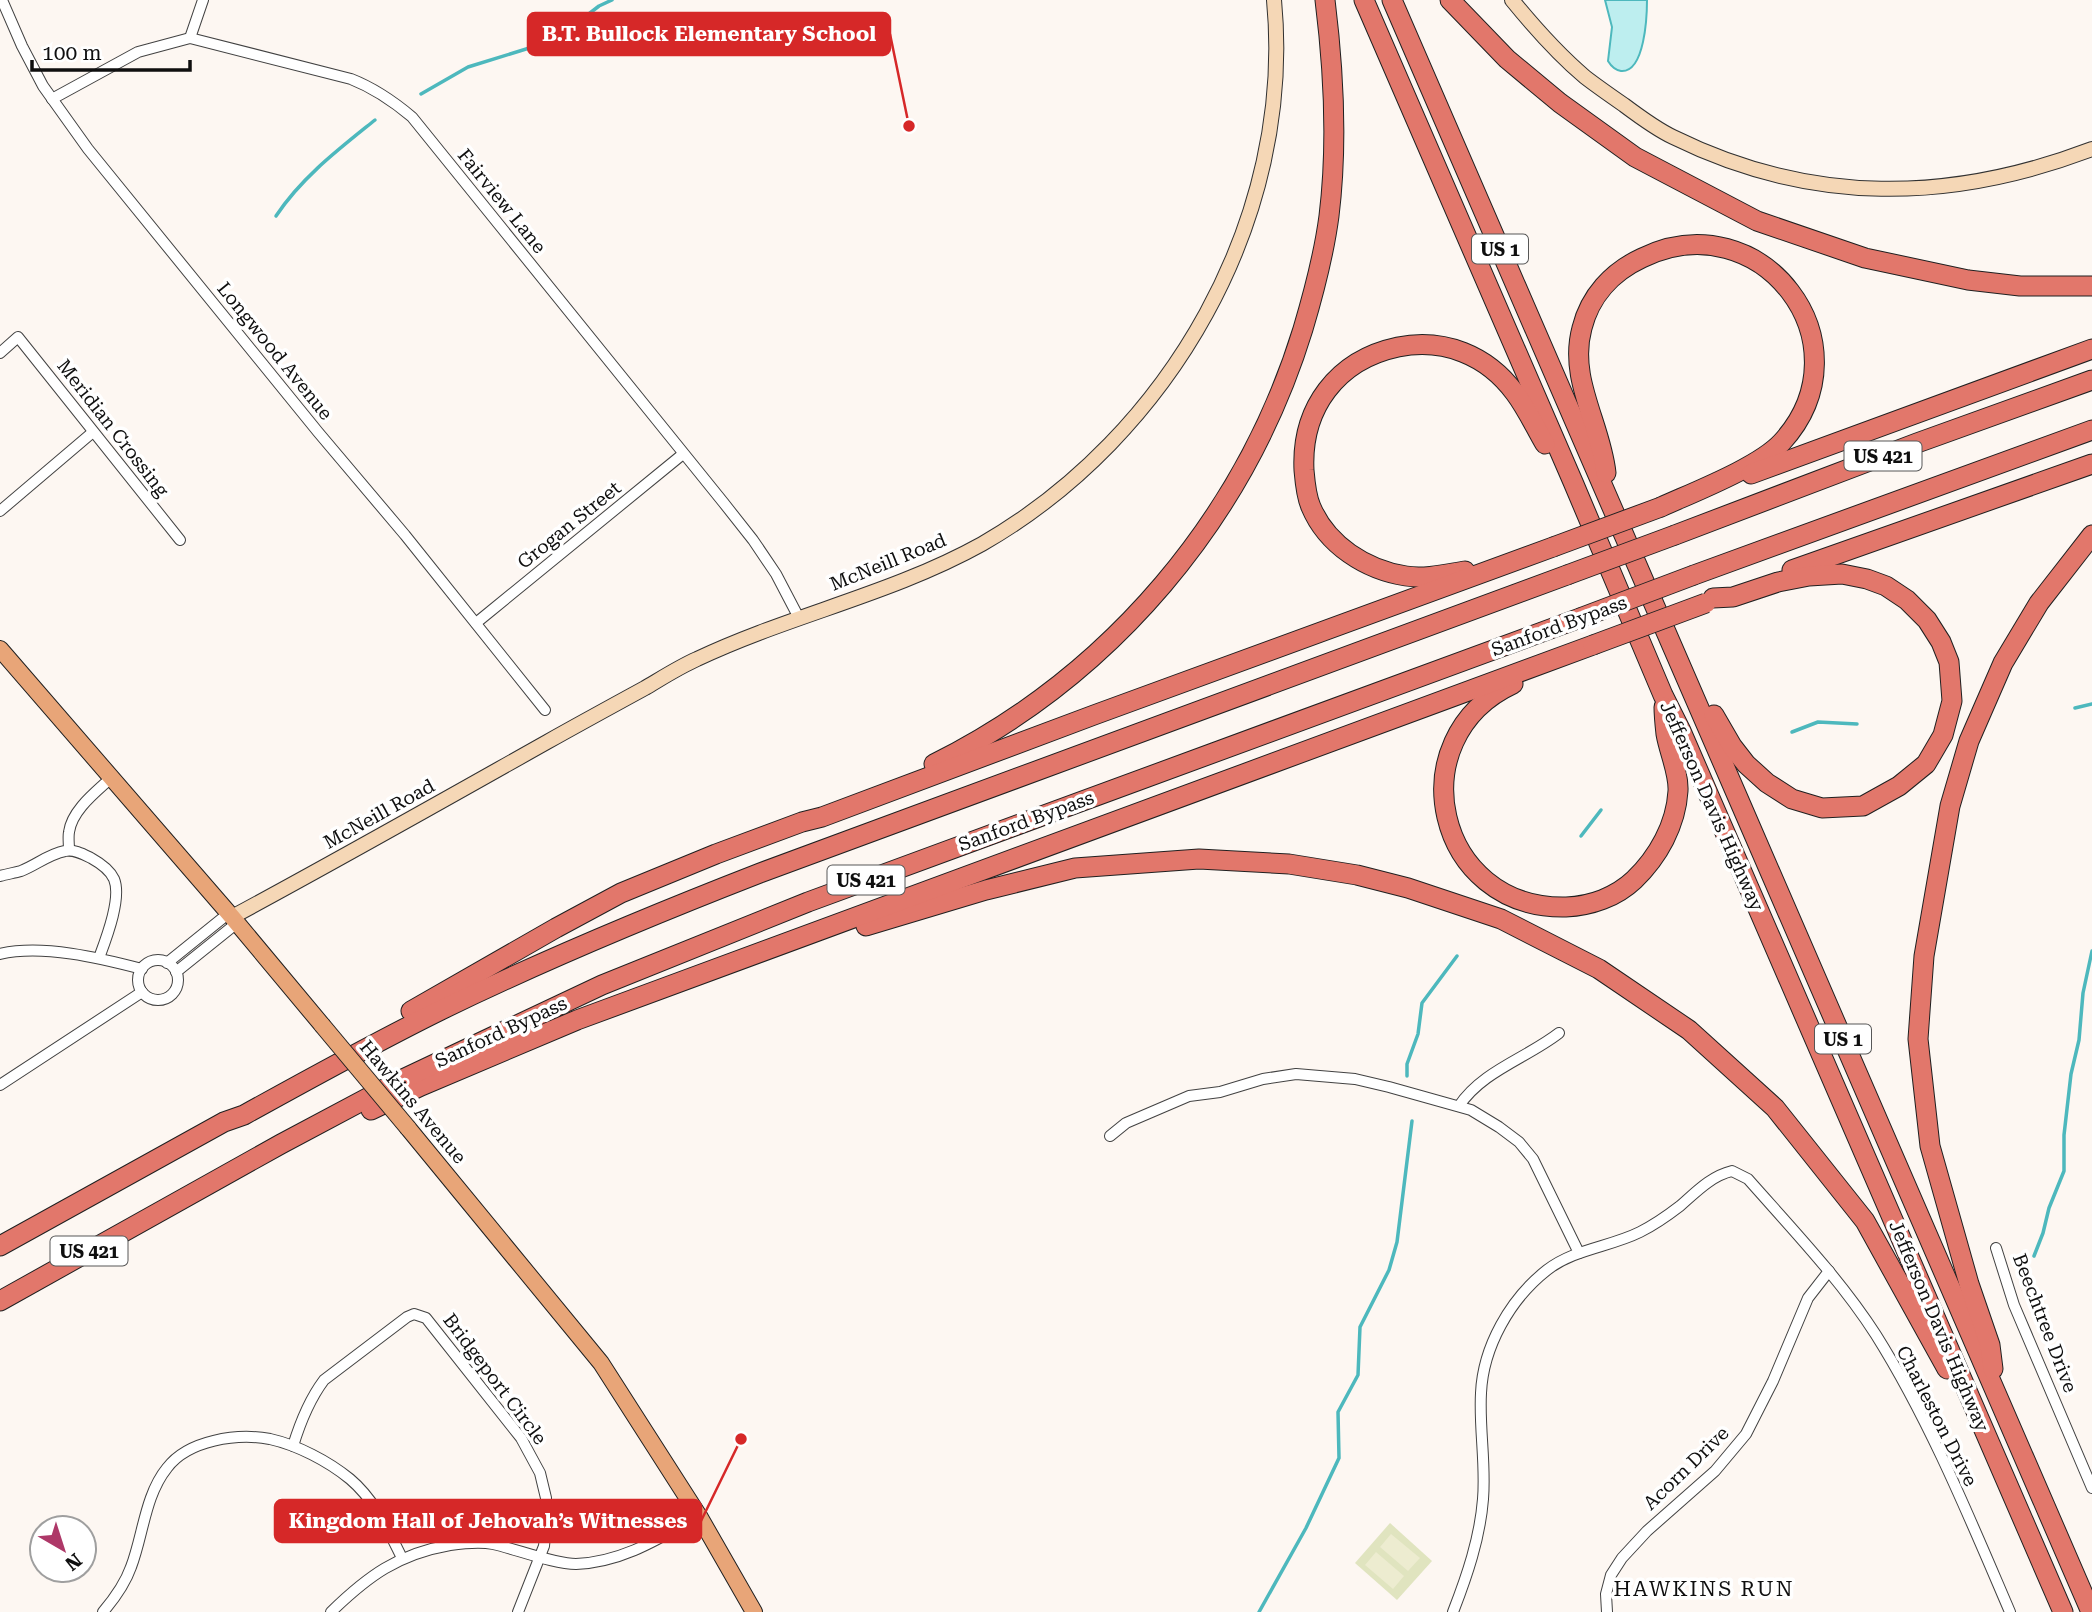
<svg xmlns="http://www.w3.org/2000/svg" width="2092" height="1612" viewBox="0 0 2092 1612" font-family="'Roboto Serif',serif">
  <rect width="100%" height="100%" fill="#fdf7f2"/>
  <path fill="#e0e4bf" d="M1390 1523 1432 1561 1397 1600 1355 1563Z"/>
  <g fill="#edecd0">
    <path d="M1391 1534 1420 1558 1408 1571 1380 1547Z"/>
    <path d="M1376 1552 1404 1576 1393 1589 1365 1565Z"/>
  </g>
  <path fill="#bdeeef" stroke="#4db8bd" stroke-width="2" d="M1605 0H1647C1647 15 1645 73 1621 71 1615 70 1611 66 1608 61L1612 27Z"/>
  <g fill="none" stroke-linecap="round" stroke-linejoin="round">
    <g stroke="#4db8bd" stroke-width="3.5">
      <path d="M421 94 468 67 555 40 599 6 612 0"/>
      <path d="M276 216C302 177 339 149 375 120"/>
      <path d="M2075 708 2092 704"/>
      <path d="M1792 732 1818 722 1857 724"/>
      <path d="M1581 836 1601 810"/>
      <path d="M1407 1076V1064L1418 1034 1422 1003 1457 956"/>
      <path d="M2034 1256 2043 1233 2049 1208 2064 1171V1135L2071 1074 2079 1040 2083 993 2092 951"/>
      <path d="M1259 1612 1306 1528 1339 1458 1338 1412 1358 1375 1360 1327 1389 1270 1397 1242 1412 1121"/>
    </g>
    <defs>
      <g id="street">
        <path d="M2 0 22 46 43 86 88 149 318 432 405 535 545 710"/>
        <path d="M190 38 203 0"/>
        <path d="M52 99 138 52 190 38 351 79C374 88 393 101 412 117L723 502 753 540 776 574 799 618"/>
        <path d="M0 353 18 337 180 540"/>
        <path d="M0 511 93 432"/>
        <path d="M476 623 683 454"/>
        <path d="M69 850C69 844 68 838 69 832 72 810 96 792 111 778"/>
        <path d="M0 876C7 874 14 873 21 871 36 865 49 854 65 851 74 849 83 854 91 858 100 863 110 870 114 879 122 898 106 939 99 958"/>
        <path d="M0 954C42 944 100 958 142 969"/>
        <circle cx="158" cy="980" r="20"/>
        <path d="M167 963 229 913"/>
        <path d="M176 972 237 923"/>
        <path d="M0 1085 142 992"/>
        <path d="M1459 1106C1482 1071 1527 1058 1559 1033"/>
        <path d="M1110 1136 1126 1123 1189 1096 1220 1092 1263 1079 1296 1074 1355 1079 1389 1087 1471 1110 1499 1127 1519 1142 1533 1159 1579 1253"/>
        <path d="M1996 1248 2014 1305 2092 1488"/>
        <path d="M293 1446C300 1423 309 1400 324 1380L407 1317 414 1314 426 1318 521 1438 540 1473 546 1498 547 1517 544 1546 518 1612"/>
        <path d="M103 1612C114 1599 125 1584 131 1567 143 1536 145 1495 167 1468 188 1440 237 1433 270 1439 297 1445 328 1461 350 1479 375 1500 388 1530 402 1558"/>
        <path d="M331 1612C368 1576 398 1554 450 1545 464 1543 479 1541 493 1544 516 1549 554 1564 576 1564 623 1562 660 1538 699 1516"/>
        <path d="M1453 1612C1467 1576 1480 1538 1483 1499 1486 1464 1479 1428 1481 1393 1483 1347 1510 1299 1547 1270 1574 1249 1610 1247 1640 1232 1654 1225 1667 1216 1680 1206 1696 1192 1711 1176 1732 1171L1748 1179C1793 1230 1840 1279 1876 1335 1930 1421 1970 1519 2010 1612"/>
        <path d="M1607 1612 1606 1594 1611 1575 1622 1558 1647 1531 1715 1471 1746 1434 1773 1381 1808 1298 1829 1271"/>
      </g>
      <g id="secondary">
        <path d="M1512 0C1534 27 1558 54 1585 77 1598 87 1611 96 1624 105 1640 117 1656 129 1673 137 1811 205 1950 203 2092 149"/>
        <path d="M232 917C338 860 442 801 547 742 579 724 612 706 645 688 662 678 679 667 697 659 790 615 892 594 982 544 1170 436 1295 218 1274 0"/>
      </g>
      <g id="primary">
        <path d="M0 649 232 917 322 1025"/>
        <path d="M408 1128 601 1363 699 1516 754 1612"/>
      </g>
      <g id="highway">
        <path d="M1364 0 1573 482 1663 695 1681 731 2063 1612"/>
        <path d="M1392 0C1625 537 1858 1075 2091 1612"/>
        <path d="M1450 0 1507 59 1560 103 1635 157 1757 221 1865 258 1968 280 2020 286H2092"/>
        <path d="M1606 473C1601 424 1568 379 1582 328 1590 296 1612 272 1642 258 1761 200 1871 344 1782 442 1759 467 1694 492 1661 507"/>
        <path d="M1751 474 2092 349"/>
        <path d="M1675 535 1917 443 2092 380"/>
        <path d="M1792 570 2092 464"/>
        <path d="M1465 571C1446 574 1425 579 1406 576 1366 570 1327 545 1311 507 1306 496 1305 482 1304 470 1301 408 1337 360 1398 347 1444 338 1487 355 1515 393 1527 409 1535 427 1545 444"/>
        <path d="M1694 575 2092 430"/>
        <path d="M1713 598 1733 597 1778 582 1809 576 1842 574 1867 579 1886 586 1907 600 1927 620 1941 642 1949 662 1952 701 1943 735 1926 764 1899 786 1863 806 1822 808 1792 799 1767 783 1746 764 1732 746 1714 715"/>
        <path d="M1513 684C1397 738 1435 910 1566 907 1591 906 1616 897 1634 880 1658 857 1676 825 1678 791 1679 773 1669 752 1666 734 1665 725 1664 716 1664 707"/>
        <path d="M934 764C1111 676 1245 518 1303 329 1314 292 1324 254 1329 216 1338 143 1334 72 1325 0"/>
        <path d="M866 926 986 890 1075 868 1199 859 1289 864 1357 875 1408 888 1501 919 1599 969 1689 1030 1775 1108 1865 1221 1947 1369"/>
        <path d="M411 1011 556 928 621 893 716 854 802 822 822 817 1094 715 1553 547"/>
        <path d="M371 1110 421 1086 577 1020 1593 645"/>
        <path d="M0 1246 224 1122 244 1115C309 1079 374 1043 441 1010 546 959 652 915 760 873L1567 575"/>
        <path d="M0 1301 281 1144 405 1078 602 985 808 902 1580 618"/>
        <path d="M1993 1369 1990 1345 1969 1284 1930 1146 1918 1039 1924 956 1950 806 1969 741 2003 663 2039 603 2092 535"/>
      </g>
    </defs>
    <use href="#street" stroke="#424242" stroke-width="12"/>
    <use href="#secondary" stroke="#313131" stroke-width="16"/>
    <use href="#primary" stroke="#202020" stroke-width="18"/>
    <use href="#highway" stroke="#202020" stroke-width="21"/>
    <use href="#street" stroke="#fff" stroke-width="10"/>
    <use href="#secondary" stroke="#f5d7b6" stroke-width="14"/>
    <use href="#primary" stroke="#e8a578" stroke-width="16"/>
    <use href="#highway" stroke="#e2776b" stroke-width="19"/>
    <defs>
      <path id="primary-bridge" d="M322 1025 408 1128"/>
      <g id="highway-bridge">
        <path d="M1553 547 1661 507"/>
        <path d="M1567 575 1675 535"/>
        <path d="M1580 618 1694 575"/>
        <path d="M1593 645 1706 603"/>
      </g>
    </defs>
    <use href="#primary-bridge" stroke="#202020" stroke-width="18" stroke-linecap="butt"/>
    <use href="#highway-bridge" stroke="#202020" stroke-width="21" stroke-linecap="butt"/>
    <use href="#primary-bridge" stroke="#e8a578" stroke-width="16"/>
    <use href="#highway-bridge" stroke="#e2776b" stroke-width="19"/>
  </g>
  <g text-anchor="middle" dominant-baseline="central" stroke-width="7" stroke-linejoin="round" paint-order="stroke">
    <g fill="#fff" stroke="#575757" stroke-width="2">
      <rect x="1472" y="234.5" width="56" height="29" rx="5"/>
      <rect x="1844.5" y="441.5" width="77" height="29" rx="5"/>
      <rect x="827.5" y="865.5" width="77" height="29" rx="5"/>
      <rect x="1815" y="1024.5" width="56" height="29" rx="5"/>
      <rect x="50.5" y="1236.5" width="77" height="29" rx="5"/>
    </g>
    <g font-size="18" font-weight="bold" fill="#0f0f0f">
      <text x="1500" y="249">US 1</text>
      <text x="1883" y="456">US 421</text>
      <text x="866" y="880">US 421</text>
      <text x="1843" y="1039">US 1</text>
      <text x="89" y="1251">US 421</text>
    </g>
    <g font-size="19" fill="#0f0f0f" stroke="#fff">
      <text transform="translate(502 201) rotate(51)">Fairview Lane</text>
      <text transform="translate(275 351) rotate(51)">Longwood Avenue</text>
      <text transform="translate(113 428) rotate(52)">Meridian Crossing</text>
      <text transform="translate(569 525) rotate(-39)">Grogan Street</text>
      <text transform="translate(888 562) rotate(-22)">McNeill Road</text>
      <text transform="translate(1559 626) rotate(-20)">Sanford Bypass</text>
      <text transform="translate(1712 806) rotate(66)">Jefferson Davis Highway</text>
      <text transform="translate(379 814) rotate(-29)">McNeill Road</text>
      <text transform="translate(1026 821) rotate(-20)">Sanford Bypass</text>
      <text transform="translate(501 1032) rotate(-25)">Sanford Bypass</text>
      <text transform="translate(413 1102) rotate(50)">Hawkins Avenue</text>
      <text transform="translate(2045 1323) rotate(69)">Beechtree Drive</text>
      <text transform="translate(1939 1326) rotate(67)">Jefferson Davis Highway</text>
      <text transform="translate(495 1379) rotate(53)">Bridgeport Circle</text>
      <text transform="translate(1937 1416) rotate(63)">Charleston Drive</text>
      <text transform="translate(1686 1468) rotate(-44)">Acorn Drive</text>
    </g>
    <g font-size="21" letter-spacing="2" fill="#0f0f0f" stroke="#fff">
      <text x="1704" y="1589">HAWKINS RUN</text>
    </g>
  </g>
  <path fill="none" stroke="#d62828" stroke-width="2.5" d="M909 126L890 34M741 1439L701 1521"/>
  <g fill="#d62828" stroke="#fff" stroke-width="2.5">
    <circle cx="909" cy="126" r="7"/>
    <circle cx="741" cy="1439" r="7"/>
  </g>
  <g fill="#d62828" stroke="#d62828" stroke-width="2.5">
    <rect x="528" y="13" width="362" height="42" rx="7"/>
    <rect x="275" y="1500" width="426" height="42" rx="7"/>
  </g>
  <g font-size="21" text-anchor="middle" font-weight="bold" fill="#fff">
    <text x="709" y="41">B.T. Bullock Elementary School</text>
    <text x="488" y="1528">Kingdom Hall of Jehovah’s Witnesses</text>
  </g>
  <g transform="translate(63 1549) rotate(141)"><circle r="33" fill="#ffffff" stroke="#9f9f9f" stroke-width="2"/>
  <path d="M0-5L12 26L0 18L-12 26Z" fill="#ae3868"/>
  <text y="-10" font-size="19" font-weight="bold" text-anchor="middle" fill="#0f0f0f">N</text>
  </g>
  <path d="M32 60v10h158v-10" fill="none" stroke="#0f0f0f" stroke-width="3.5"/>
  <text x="42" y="60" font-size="21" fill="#0f0f0f" stroke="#ffffff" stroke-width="5" paint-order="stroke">100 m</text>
</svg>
